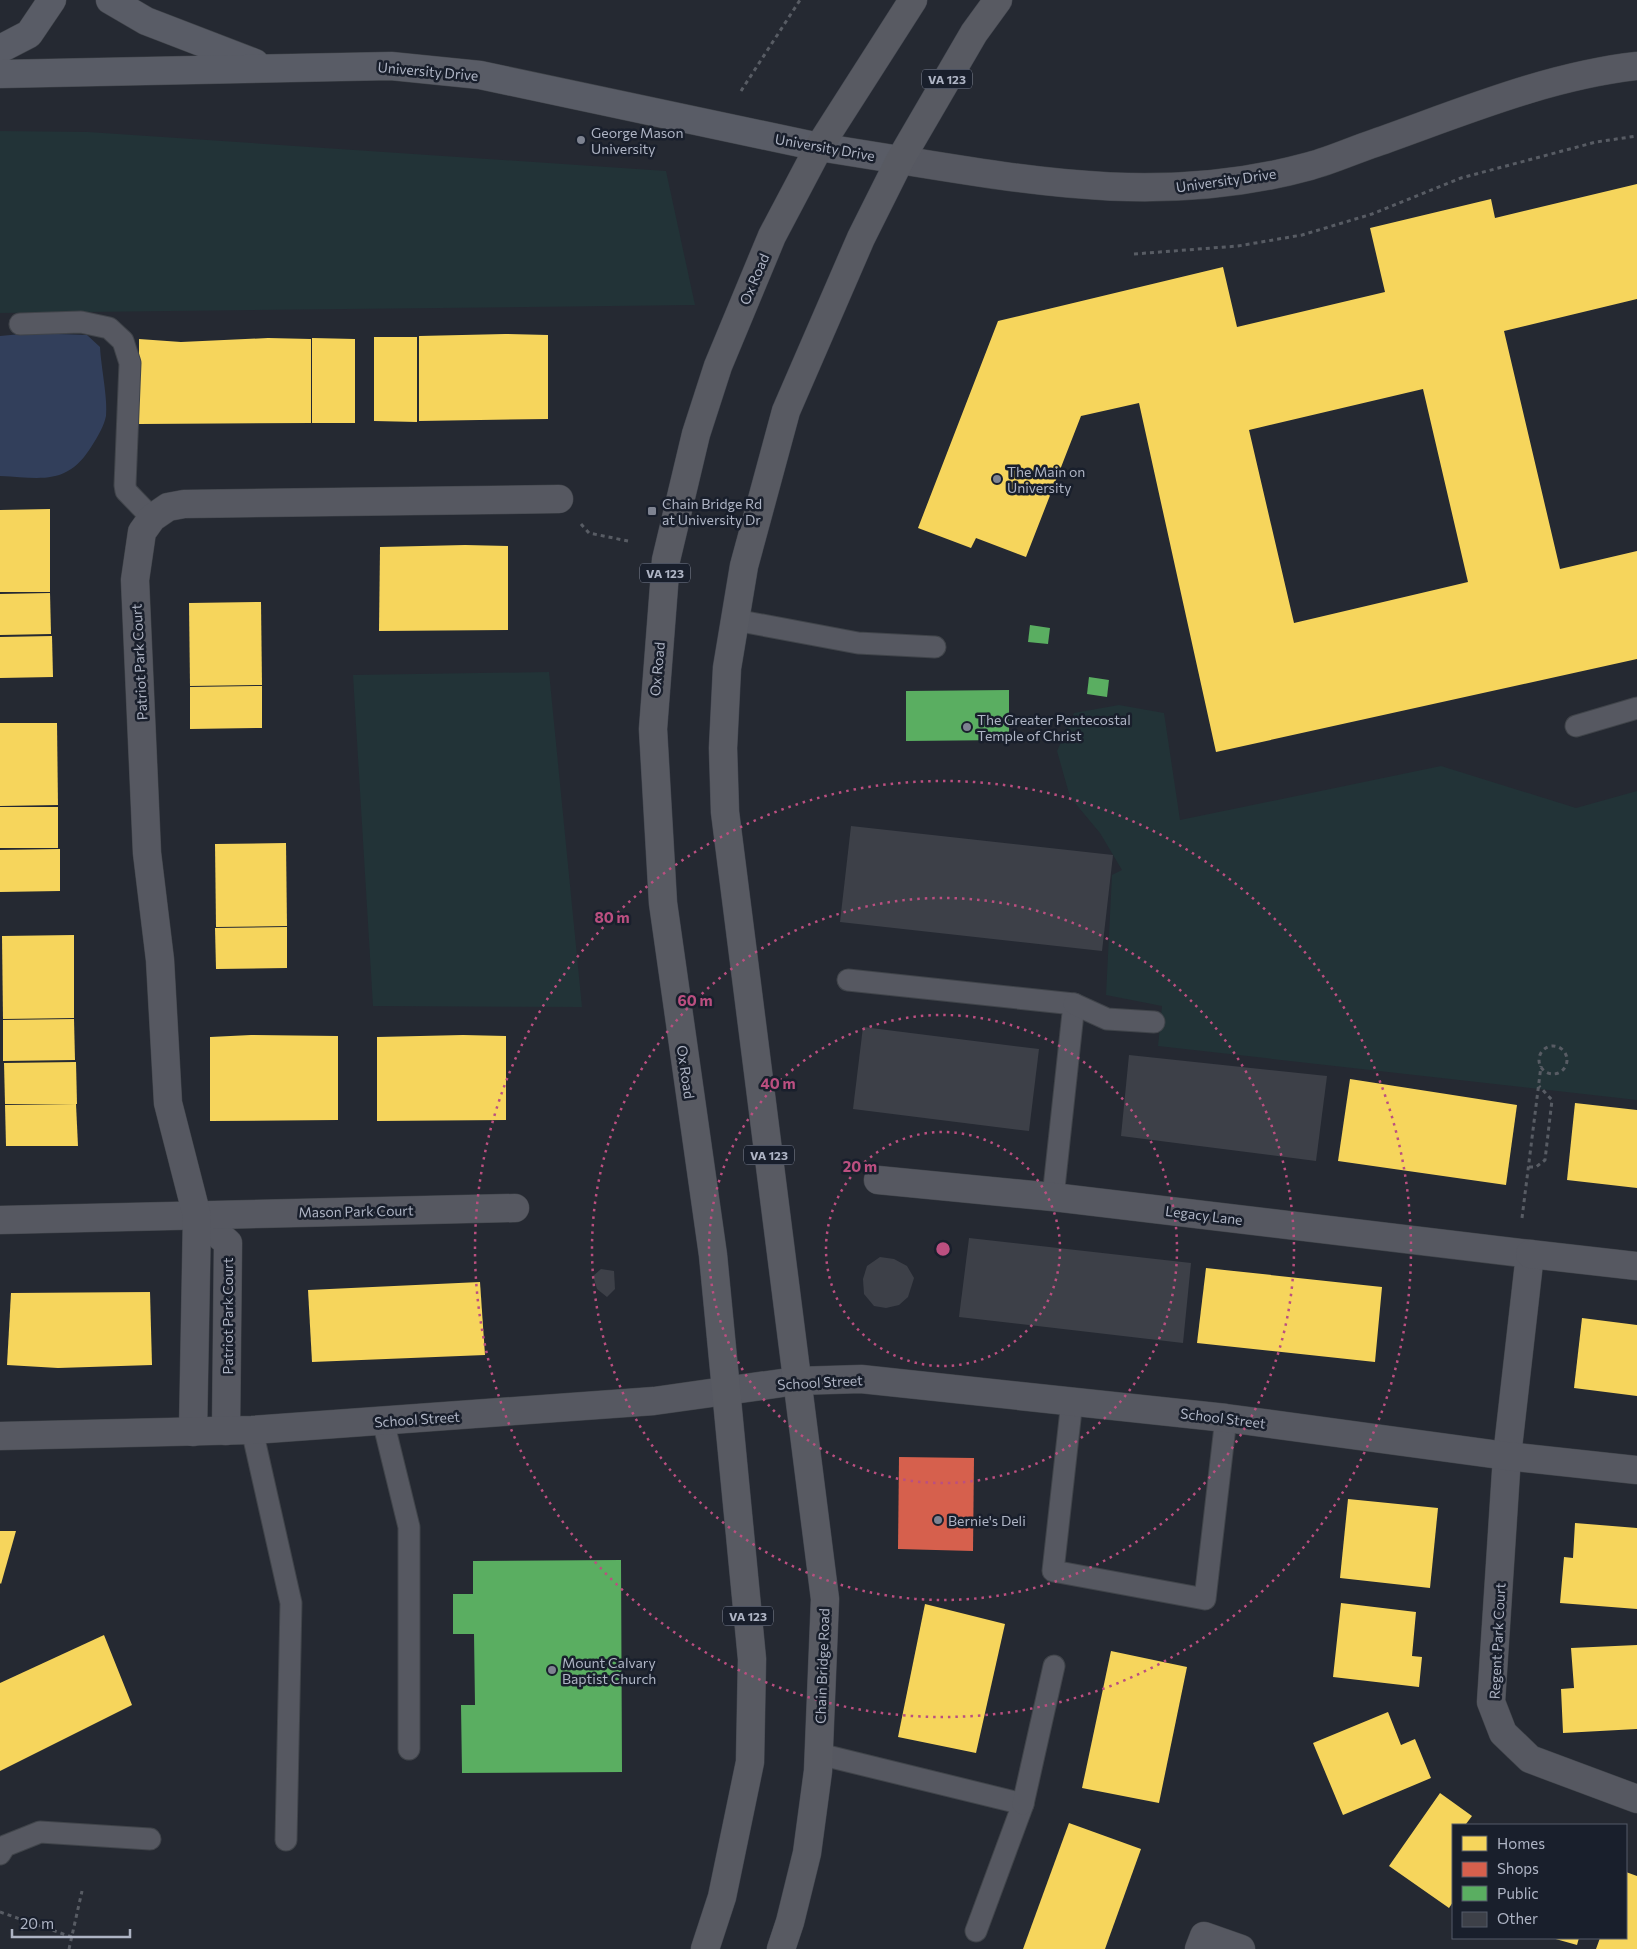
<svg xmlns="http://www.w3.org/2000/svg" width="1637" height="1949" viewBox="0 0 1637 1949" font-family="Commissioner,sans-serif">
  <rect width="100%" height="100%" fill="#252932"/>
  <g fill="#223337">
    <path d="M0 131 88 132 666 171 695 305 0 313Z"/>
    <path d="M549 672 582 1007 373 1006 353 675Z"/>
    <path d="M1119 705 1164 713 1180 820 1441 766 1576 808 1637 791V1100L1158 1046 1162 1006 1106 995 1112 875 1122 870 1100 833 1070 797 1057 751 1074 713Z"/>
  </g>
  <path fill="#323f5b" d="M32 333 87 335 100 347C101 367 108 399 106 416 104 426 98 436 93 444 68 486 43 478 0 476V336Z"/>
  <g fill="#f6d55c" fill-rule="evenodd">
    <path d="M1637 184V299L1504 331 1560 569 1637 551V659L1216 752 1139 403 1081 416 1026 557 976 538 971 548 918 528 998 321 1223 267 1237 327 1385 292 1370 228 1491 199 1495 218ZM1423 389 1468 582 1294 623 1249 430Z"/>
    <path d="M505 334 548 335V419L419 421V336Z"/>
    <path d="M374 337H417V422L374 421Z"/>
    <path d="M268 338 311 339V423L139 424V339L181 342Z"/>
    <path d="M312 338 355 339V423H312Z"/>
    <path d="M50 509V592H0V510Z"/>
    <path d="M465 545 508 546V630L379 631 380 547Z"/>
    <path d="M50 593 51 634 0 635V594Z"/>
    <path d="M261 602 262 685 190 686 189 603Z"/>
    <path d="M52 636 53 677 0 678V637Z"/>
    <path d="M262 686V728L190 729V687Z"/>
    <path d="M0 723H57L58 805 0 806Z"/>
    <rect x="0" y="807" width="58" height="41"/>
    <path d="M286 843 287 926 216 927 215 844Z"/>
    <path d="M60 849V891L0 892V850Z"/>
    <path d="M287 927V968L216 969 215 928Z"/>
    <path d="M74 935V1018L3 1019 2 936Z"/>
    <path d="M74 1019 75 1060 3 1061V1020Z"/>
    <path d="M251 1035 338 1036V1120L210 1121V1037Z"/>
    <path d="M463 1035 506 1036V1120L377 1121V1037Z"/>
    <path d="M76 1062 77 1104H5L4 1063Z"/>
    <path d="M1350 1079 1517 1105 1506 1185 1338 1161Z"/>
    <path d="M1575 1103 1637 1110V1188L1567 1180Z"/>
    <path d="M76 1104 78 1146H6L5 1105Z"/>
    <path d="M1206 1268 1382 1287 1375 1362 1197 1343Z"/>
    <path d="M480 1282 485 1355 312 1362 308 1290Z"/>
    <path d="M150 1292 152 1365 58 1368 7 1365 11 1293Z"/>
    <path d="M1582 1318 1637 1325V1396L1574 1388Z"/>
    <path d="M1348 1499 1438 1508 1430 1588 1340 1578Z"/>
    <path d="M1575 1523 1637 1528V1609L1560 1603 1564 1557 1573 1558Z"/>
    <path d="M0 1531H16L1 1584 0 1583Z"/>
    <path d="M1341 1603 1416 1612 1412 1656 1422 1657 1419 1687 1333 1677Z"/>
    <path d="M925 1604 1005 1624 976 1753 898 1737Z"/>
    <path d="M104 1635 132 1705 0 1771V1683Z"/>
    <path d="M1637 1645V1729L1563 1733 1561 1689 1574 1688 1571 1648Z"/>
    <path d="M1111 1651 1187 1667 1159 1803 1082 1788Z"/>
    <path d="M1388 1712 1401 1745 1415 1739 1431 1778 1343 1815 1313 1743Z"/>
    <path d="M1440 1793 1472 1816 1466 1824 1469 1825H1453V1902L1449 1908 1389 1866Z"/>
    <path d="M1069 1823 1141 1849 1105 1949H1023Z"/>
    <path d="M1626 1872 1637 1876V1949H1596L1600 1938H1626Z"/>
    <path d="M1552 1938H1579L1577 1945Z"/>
  </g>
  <path fill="#d6604d" d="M899 1457 974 1458 973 1551 898 1549Z"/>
  <g fill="#5aae61">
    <path d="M1030 625 1050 628 1048 644 1028 642Z"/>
    <path d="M1089 677 1109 680 1107 697 1087 694Z"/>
    <path d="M1009 690V740L906 741V691Z"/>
    <path d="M621 1560 622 1772 462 1773 461 1705H475L474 1634H453V1594H473V1561Z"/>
  </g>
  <g fill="#3d4048">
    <path d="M851 826 1113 855 1102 951 840 922Z"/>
    <path d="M863 1027 1039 1049 1029 1131 853 1109Z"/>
    <path d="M1129 1055 1327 1076 1316 1161 1121 1136Z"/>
    <path d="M969 1238 1191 1263 1183 1343 959 1317Z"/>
    <path d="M880 1257 894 1259 907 1266 914 1278 908 1297 899 1305 886 1308 874 1306 864 1294 863 1279 867 1266Z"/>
    <path d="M601 1269 614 1271 615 1289 607 1297 597 1289 593 1276Z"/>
  </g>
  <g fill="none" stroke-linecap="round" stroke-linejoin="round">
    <defs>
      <g id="lane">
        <path d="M20 324 81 322 109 328 123 341 130 363 125 485 126 491 152 518"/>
        <path d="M735 620 858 643 935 647"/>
        <path d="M1576 726 1637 708"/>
        <path d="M848 980 1074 1004 1053 1197"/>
        <path d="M1074 1004 1107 1019 1154 1022"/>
        <path d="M1072 1401 1053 1571 1205 1599 1226 1418"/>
        <path d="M383 1421 409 1527V1749"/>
        <path d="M252 1430 291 1603 286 1840"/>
        <path d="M819 1754 1023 1804 976 1931"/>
        <path d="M1023 1804 1054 1666"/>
        <path d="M0 1854 5 1846 40 1832 150 1839"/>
      </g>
      <g id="street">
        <path d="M900 160C1042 183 1168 205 1310 166 1332 160 1354 150 1375 143 1460 113 1547 76 1637 66"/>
        <path d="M878 1180 1053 1197 1530 1254 1507 1456 1491 1702 1503 1733 1530 1759 1637 1799"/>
        <path d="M197 1216 228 1243 226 1431"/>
        <path d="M0 1220 515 1208"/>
        <path d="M1530 1254 1637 1266"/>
        <path d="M193 1432 197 1216 168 1103 160 960 147 853 135 580 142 532 152 518 168 507 184 504 559 499"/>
        <path d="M0 1436 252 1430 654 1401 796 1381 861 1379 1226 1418 1507 1456 1637 1470"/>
        <path d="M1199 1949 1204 1936 1241 1949"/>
      </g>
      <g id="secondary">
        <path d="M110 0 146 21 255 63"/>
        <path d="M0 49 29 34 52 0"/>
        <path d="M0 74 391 66 480 75 819 147 900 160"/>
      </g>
      <g id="primary">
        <path d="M705 1949 722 1897 750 1762 752 1659 713 1255 663 903 653 729 666 560 696 434 718 366 772 236 819 147 913 0"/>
        <path d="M781 1949 790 1922 807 1853 818 1771 825 1599 725 812 723 748 727 668 744 566 786 411 861 238 900 160 974 33 998 0"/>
      </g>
    </defs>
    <use href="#lane" stroke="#40444a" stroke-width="23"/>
    <use href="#street" stroke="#40444a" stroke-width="29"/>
    <use href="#secondary" stroke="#40444a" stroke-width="29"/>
    <use href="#primary" stroke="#42464f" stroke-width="29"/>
    <g stroke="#585c64" stroke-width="3" stroke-dasharray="4 4" stroke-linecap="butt">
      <path d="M741 91 800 0"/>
      <path d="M1134 254 1238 246 1302 235 1372 214 1461 178 1596 142 1637 136"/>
      <path d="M581 524 589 533 628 541"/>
      <circle cx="1553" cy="1060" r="14"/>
      <path d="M1529 1167H1536L1545 1160 1552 1100 1539 1086"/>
      <path d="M1522 1218 1541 1066"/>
      <path d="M0 1912 72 1937"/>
      <path d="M69 1949 82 1891"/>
    </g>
    <use href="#lane" stroke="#565861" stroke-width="21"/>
    <use href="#street" stroke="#565861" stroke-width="28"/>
    <use href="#secondary" stroke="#595c66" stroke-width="28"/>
    <use href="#primary" stroke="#585a62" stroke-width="28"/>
  </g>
  <g fill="none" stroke="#bb4f80" stroke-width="2.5" stroke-dasharray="2.5 5">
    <circle cx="943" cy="1249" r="117"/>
    <circle cx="943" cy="1249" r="234"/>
    <circle cx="943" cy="1249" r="351"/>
    <circle cx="943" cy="1249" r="468"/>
  </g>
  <g fill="#7e8391" stroke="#191f2c" stroke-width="2">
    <circle cx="581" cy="140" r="5"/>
    <circle cx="997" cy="479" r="5"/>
    <rect x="647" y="506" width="10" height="10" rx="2.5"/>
    <circle cx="967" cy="727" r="5"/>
    <circle cx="938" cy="1520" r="5"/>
    <circle cx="552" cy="1670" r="5"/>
  </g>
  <g text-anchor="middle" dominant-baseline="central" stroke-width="5" stroke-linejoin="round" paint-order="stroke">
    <g fill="#191f2c" stroke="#818796" stroke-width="1">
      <rect x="922" y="69.5" width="50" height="19" rx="4"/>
      <rect x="640" y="563.5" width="50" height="19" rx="4"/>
      <rect x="744" y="1145.5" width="50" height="19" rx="4"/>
      <rect x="723" y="1606.5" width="50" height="19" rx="4"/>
    </g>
    <g font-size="12" font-weight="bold" fill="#aeb4c4">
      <text x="947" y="79">VA 123</text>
      <text x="665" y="573">VA 123</text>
      <text x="769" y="1155">VA 123</text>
      <text x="748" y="1616">VA 123</text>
    </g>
    <g font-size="14" fill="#aeb4c4" stroke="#191f2c">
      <text transform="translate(428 71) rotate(5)">University Drive</text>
      <text transform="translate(825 147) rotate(10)">University Drive</text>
      <text transform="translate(1226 180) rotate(-8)">University Drive</text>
      <text transform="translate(754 279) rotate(-67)">Ox Road</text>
      <text transform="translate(139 662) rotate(-93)">Patriot Park Court</text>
      <text transform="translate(657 669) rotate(-85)">Ox Road</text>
      <text transform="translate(686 1072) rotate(82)">Ox Road</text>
      <text transform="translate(356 1211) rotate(-1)">Mason Park Court</text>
      <text transform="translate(1204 1215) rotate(7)">Legacy Lane</text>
      <text transform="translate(227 1316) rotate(-90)">Patriot Park Court</text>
      <text transform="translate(820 1382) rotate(-3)">School Street</text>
      <text transform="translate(1223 1418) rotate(7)">School Street</text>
      <text transform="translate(417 1419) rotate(-4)">School Street</text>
      <text transform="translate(1497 1641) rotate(-87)">Regent Park Court</text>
      <text transform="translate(822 1666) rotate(-88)">Chain Bridge Road</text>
    </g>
    <g font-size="14" fill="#aeb4c4" stroke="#191f2c" text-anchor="start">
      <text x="591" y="132">George Mason<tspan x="591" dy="16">University</tspan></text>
      <text x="1007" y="471">The Main on<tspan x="1007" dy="16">University</tspan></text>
      <text x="662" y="503">Chain Bridge Rd<tspan x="662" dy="16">at University Dr</tspan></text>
      <text x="977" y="719">The Greater Pentecostal<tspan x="977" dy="16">Temple of Christ</tspan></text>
      <text x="948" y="1520">Bernie's Deli</text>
      <text x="562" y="1662">Mount Calvary<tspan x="562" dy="16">Baptist Church</tspan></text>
    </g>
  </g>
  <circle cx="943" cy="1249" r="8" fill="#bb4f80" stroke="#191f2c" stroke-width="2.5"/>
  <g font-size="15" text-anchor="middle" font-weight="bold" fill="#bb4f80" stroke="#191f2c" stroke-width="5" stroke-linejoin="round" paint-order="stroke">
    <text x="612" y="923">80 m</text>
    <text x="695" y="1006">60 m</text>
    <text x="778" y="1089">40 m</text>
    <text x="860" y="1172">20 m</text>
  </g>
  <rect x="1452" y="1824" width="175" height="115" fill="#191f2c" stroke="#555b69"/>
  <rect x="1462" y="1836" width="25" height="15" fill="#f6d55c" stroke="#555b69"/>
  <text x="1497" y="1849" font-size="15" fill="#aeb4c4">Homes</text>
  <rect x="1462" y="1862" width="25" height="15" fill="#d6604d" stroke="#555b69"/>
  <text x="1497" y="1874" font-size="15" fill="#aeb4c4">Shops</text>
  <rect x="1462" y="1886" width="25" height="15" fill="#5aae61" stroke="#555b69"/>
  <text x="1497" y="1899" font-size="15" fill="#aeb4c4">Public</text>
  <rect x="1462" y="1912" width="25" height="15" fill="#3d4048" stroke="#555b69"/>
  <text x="1497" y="1924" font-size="15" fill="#aeb4c4">Other</text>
  <path d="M12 1929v8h118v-8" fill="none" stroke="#aeb4c4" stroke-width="2.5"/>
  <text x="20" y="1929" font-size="15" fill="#aeb4c4" stroke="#191f2c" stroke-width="4" paint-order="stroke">20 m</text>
</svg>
